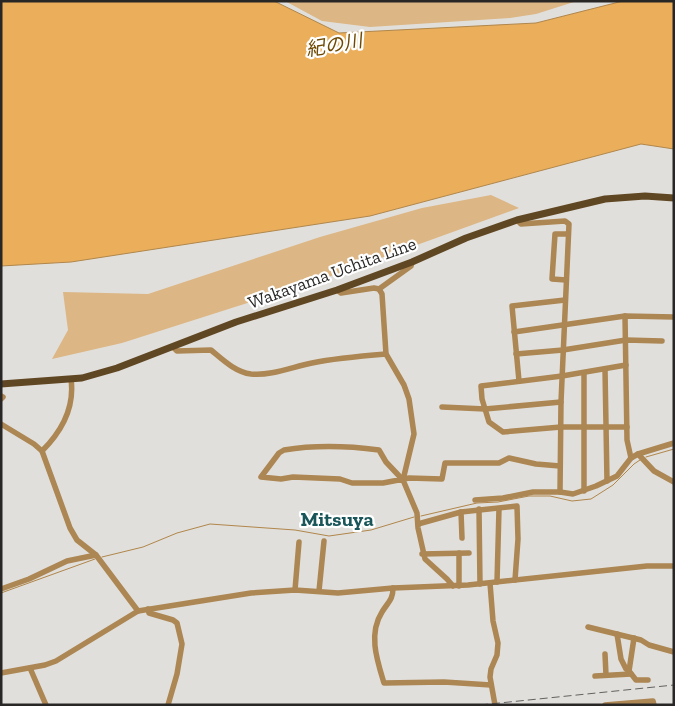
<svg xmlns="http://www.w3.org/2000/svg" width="675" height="706" viewBox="0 0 675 706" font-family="'Zilla Slab','Noto Sans JP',serif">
  <rect width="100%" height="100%" fill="#e1dfdb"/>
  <g fill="#dcb684">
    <path d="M285 1H577L536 14 510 18 370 27 322 21Z"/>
    <path d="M491 195 519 208 320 280 122 343 52 359 68 330 63 292 148 294 320 237 422 208Z"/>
  </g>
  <path fill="#ebaf5b" stroke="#b0864b" d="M1 1H274L339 33 536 23 623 1H674V149L641 144 370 216 71 262 1 266Z"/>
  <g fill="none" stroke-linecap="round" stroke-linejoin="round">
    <g stroke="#b0864b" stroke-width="1">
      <path d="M646 457 674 449"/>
      <path d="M421 516 477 503 498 502 529 496H550L572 501 591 499 613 485 634 464 640 460"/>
      <path d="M102 557 143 547 177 533 210 524 295 530 329 536 371 530 414 517"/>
      <path d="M1 593 95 559"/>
    </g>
    <g stroke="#ac8653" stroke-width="5.5">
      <path d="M517 220 521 224 565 221 569 224 561 402 560 492"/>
      <path d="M566 280 552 279 555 234H568"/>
      <path d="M379 289 382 294 386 354 404 385 409 399 414 434 403 480"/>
      <path d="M337 290 341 293 374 288 379 289 411 266 412 262"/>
      <path d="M625 316 627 440 631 458"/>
      <path d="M514 332 625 316 674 317"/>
      <path d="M173 347 177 351 211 350C222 359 235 372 251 374 271 376 292 367 312 363 336 358 361 356 386 354"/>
      <path d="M516 354 563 350 626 340 662 341"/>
      <path d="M626 365 562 376 481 386 482 399 489 422 503 432 561 427H627"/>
      <path d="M605 369 607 481"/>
      <path d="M71 379C75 408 62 431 42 451L70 528 77 540 96 555 138 611"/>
      <path d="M519 381 512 306 565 300"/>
      <path d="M1 396 3 397 1 399"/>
      <path d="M442 407 485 409 561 402"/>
      <path d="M1 424 34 444 42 451"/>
      <path d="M638 454 654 471 674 482"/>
      <path d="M584 491V373"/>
      <path d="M475 500 503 498 533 492H560L573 494 596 486 617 476 631 458 638 454 674 443"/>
      <path d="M479 509 480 584"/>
      <path d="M461 512 462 538"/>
      <path d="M418 524 461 512 517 506 518 539 515 580"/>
      <path d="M459 553V586"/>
      <path d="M422 554 469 553"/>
      <path d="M497 582 499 509"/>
      <path d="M490 583 493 621 498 643 497 655 491 669 490 677 495 705"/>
      <path d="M453 586 447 579 425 559 418 528 417 513 403 480 386 462 379 450C348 446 315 445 284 450L279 453 261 477 281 479 293 477 340 479 352 483H383L409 478 442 479 445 463H499L509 458 536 464 560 466"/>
      <path d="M393 588C393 600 388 602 382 612 368 634 377 660 384 683L444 682 491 685"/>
      <path d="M1 589 29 579 67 561 96 555"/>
      <path d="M295 590 299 542"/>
      <path d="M319 591 324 541"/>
      <path d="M148 609 149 613 173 620 177 623 182 644 177 674 168 705"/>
      <path d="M588 627 641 640 649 645 674 652"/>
      <path d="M617 634 621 659 626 669 629 671"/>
      <path d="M634 638 629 671 636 680H648"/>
      <path d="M605 654 606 675"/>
      <path d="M30 668 46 705"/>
      <path d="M1 673 45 665 56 661 138 611 251 593 295 590 338 593 393 588 468 585 647 566H674"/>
      <path d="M595 676 631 674"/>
      <path d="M605 705 653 701 654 705"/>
    </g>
    <path stroke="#604723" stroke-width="7" d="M1 384 82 378 117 368 236 322 337 290 412 262 466 238 517 220 605 199 645 196 674 198"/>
    <path stroke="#646260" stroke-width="1" stroke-dasharray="8 4" stroke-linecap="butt" d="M480 705 674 685"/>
  </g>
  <g text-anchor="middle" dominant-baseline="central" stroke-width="4.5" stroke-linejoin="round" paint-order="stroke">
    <g font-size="18" fill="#282726" stroke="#fff">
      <text transform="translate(332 273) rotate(-20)">Wakayama Uchita Line</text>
    </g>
    <g font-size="19" font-style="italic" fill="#6f4902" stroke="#fff">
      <text transform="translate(334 45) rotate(-10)">紀の川</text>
    </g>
    <g font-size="20" font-weight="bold" fill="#195559" stroke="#fff">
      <text x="337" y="519">Mitsuya</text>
    </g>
  </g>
  <rect width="675" height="706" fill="none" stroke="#282726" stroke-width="5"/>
</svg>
